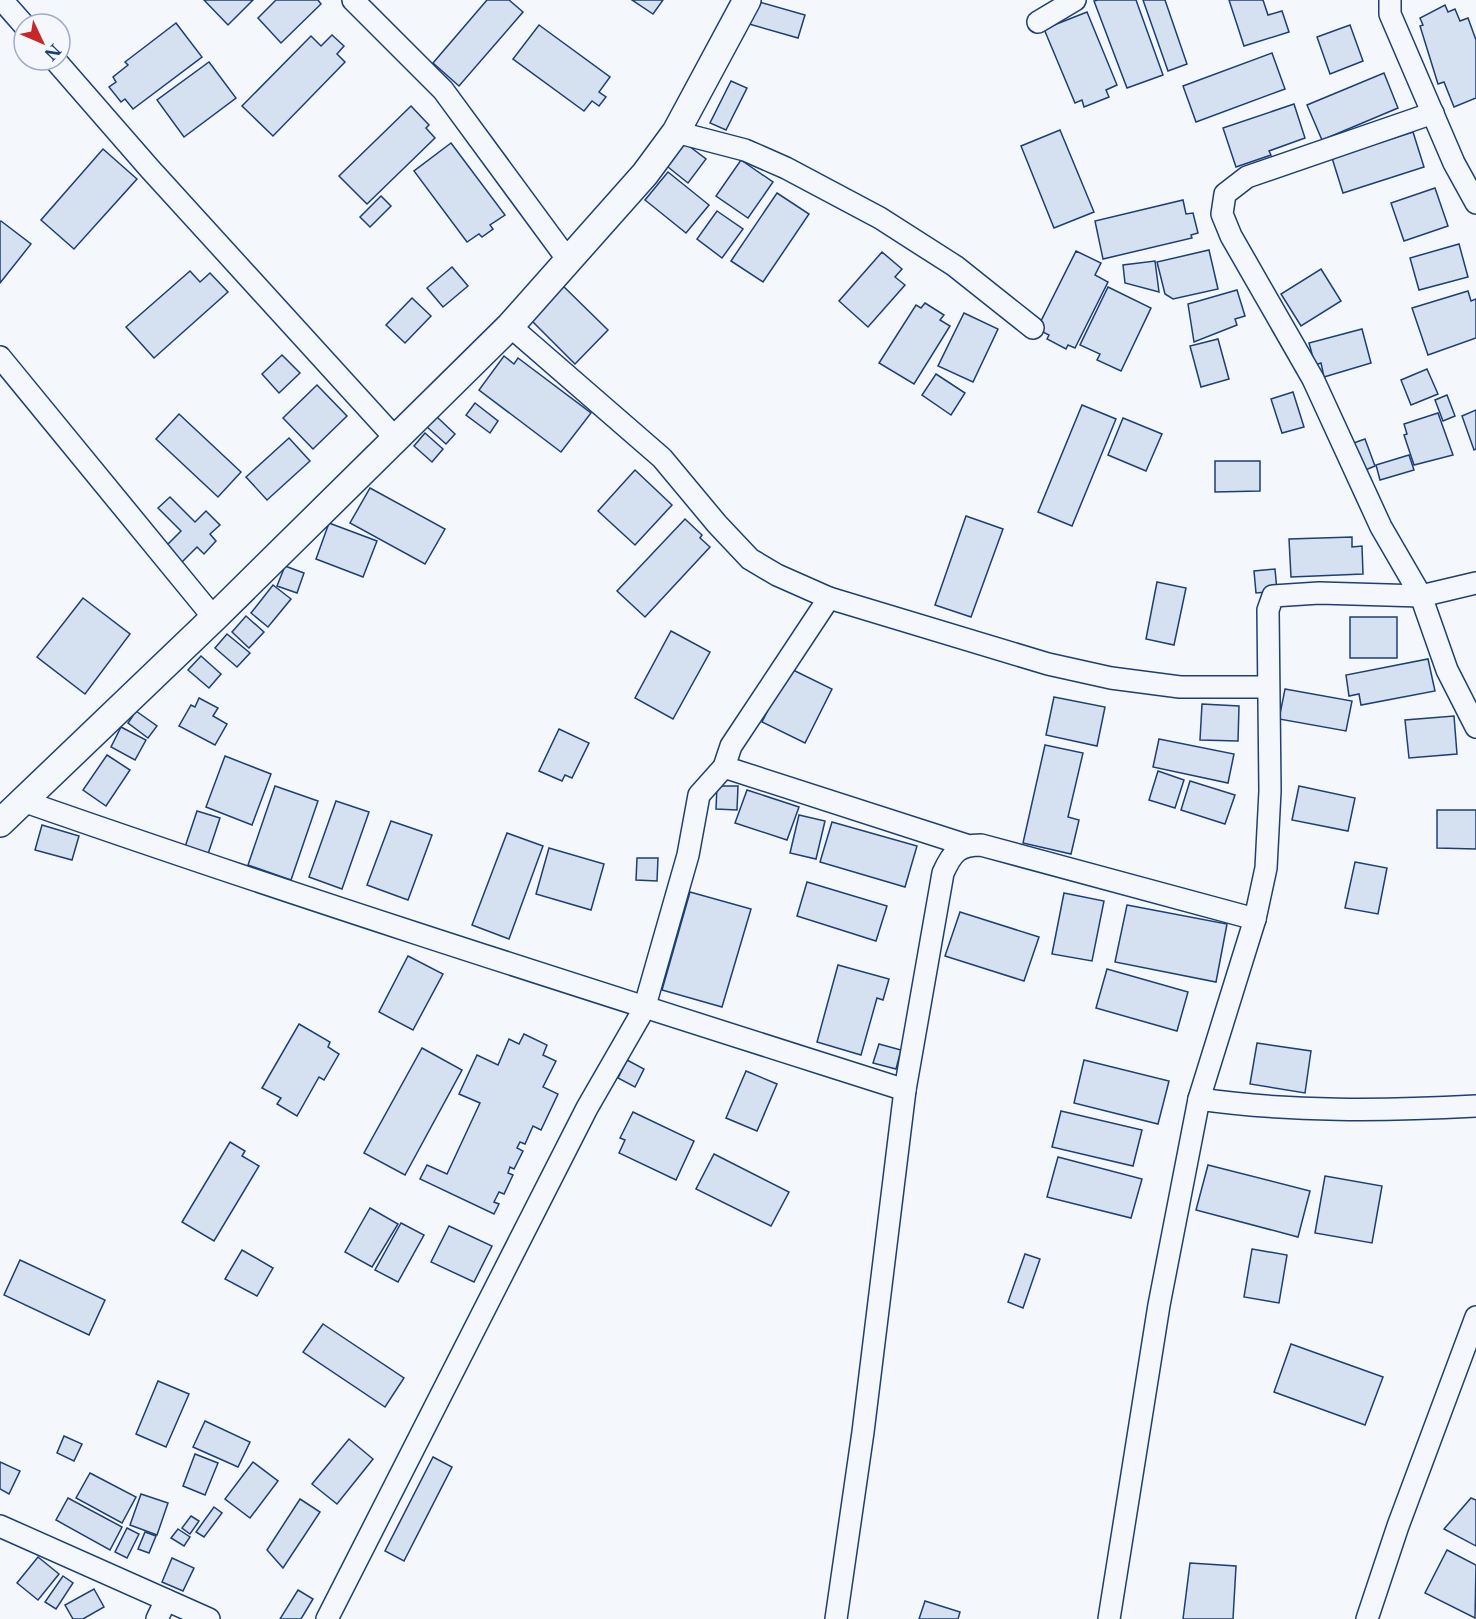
<svg xmlns="http://www.w3.org/2000/svg" width="1476" height="1619" viewBox="0 0 1476 1619" font-family="'Libre Baskerville',serif">
  <rect width="100%" height="100%" fill="#f4f7fb"/>
  <g fill="#d5e0f0" stroke="#1d3f73" stroke-width="1.5">
    <path d="M204 0H253L228 25Z"/>
    <path d="M276 0H318L321 4 281 43 258 18Z"/>
    <path d="M487 0H509L523 12 459 86 433 63Z"/>
    <path d="M632 0H663L653 14Z"/>
    <path d="M1098 0H1136L1163 75 1127 88 1094 1Z"/>
    <path d="M1143 0H1165L1187 64 1168 71Z"/>
    <path d="M1229 0H1263L1268 15 1282 11 1289 32 1244 46Z"/>
    <path d="M756 1 805 15 798 38 749 24Z"/>
    <path d="M1445 5 1448 12 1455 9 1460 21 1468 18 1476 40V98L1454 107 1444 82 1438 84 1420 26 1423 25 1420 18Z"/>
    <path d="M1087 12 1117 85 1106 90 1109 97 1084 107 1082 100 1075 103 1044 29Z"/>
    <path d="M176 23 202 57 133 109 125 99 121 102 109 87 116 82 113 77 128 65 125 62Z"/>
    <path d="M539 25 610 77 599 92 606 97 599 106 592 101 584 111 513 59Z"/>
    <path d="M1350 25 1363 61 1330 74 1317 37Z"/>
    <path d="M332 35 344 46 337 54 345 62 273 136 242 106 311 36 321 46Z"/>
    <path d="M1272 53 1285 89 1196 122 1183 86Z"/>
    <path d="M209 62 236 98 184 137 157 100Z"/>
    <path d="M1384 73 1398 108 1322 140 1307 105Z"/>
    <path d="M731 81 747 88 726 130 710 123Z"/>
    <path d="M1294 104 1305 138 1269 151 1271 155 1236 167 1223 128Z"/>
    <path d="M411 106 429 125 426 128 435 138 367 204 339 176Z"/>
    <path d="M1060 130 1094 212 1054 228 1021 146Z"/>
    <path d="M1413 132 1424 167 1343 193 1332 158Z"/>
    <path d="M681 140 706 159 688 183 663 163Z"/>
    <path d="M451 143 505 215 490 225 493 229 482 237 479 234 467 242 414 171Z"/>
    <path d="M103 149 137 179 74 249 41 220Z"/>
    <path d="M741 160 773 182 748 218 716 196Z"/>
    <path d="M668 172 709 205 686 233 645 200Z"/>
    <path d="M1435 188 1448 226 1404 241 1391 203Z"/>
    <path d="M777 193 809 214 763 282 731 261Z"/>
    <path d="M381 196 391 206 370 227 360 217Z"/>
    <path d="M1183 200 1186 214 1193 213 1198 233 1191 235 1192 238 1103 259 1095 221Z"/>
    <path d="M717 211 743 229 722 258 697 239Z"/>
    <path d="M1 221 31 244 0 283V222Z"/>
    <path d="M1459 244 1468 277 1419 290 1410 258Z"/>
    <path d="M1209 250 1218 289 1173 299 1165 294 1157 262Z"/>
    <path d="M1076 251 1101 263 1095 275 1108 282 1075 348 1068 345 1066 349 1047 339 1049 335 1037 329Z"/>
    <path d="M882 252 902 269 895 277 905 285 868 327 839 301Z"/>
    <path d="M1155 261 1159 292 1125 283 1123 265Z"/>
    <path d="M452 267 468 286 443 307 427 288Z"/>
    <path d="M1321 269 1341 301 1301 326 1281 294Z"/>
    <path d="M190 271 200 282 210 273 228 292 154 358 126 327Z"/>
    <path d="M559 282 608 330 575 364 526 315Z"/>
    <path d="M1108 287 1151 308 1121 371 1097 360 1100 354 1080 345Z"/>
    <path d="M1237 290 1245 316 1235 319 1237 325 1194 342 1188 304Z"/>
    <path d="M1468 291 1471 301 1476 299V338L1428 355 1412 308Z"/>
    <path d="M412 298 431 316 405 343 386 325Z"/>
    <path d="M925 303 944 315 940 320 950 326 914 384 879 363 916 305 921 308Z"/>
    <path d="M964 313 998 329 973 382 938 366Z"/>
    <path d="M1362 329 1371 363 1324 377 1321 363 1315 365 1309 343Z"/>
    <path d="M1218 339 1229 379 1201 387 1190 346Z"/>
    <path d="M282 355 300 373 279 393 262 374Z"/>
    <path d="M504 356 514 364 518 358 591 413 561 452 479 390Z"/>
    <path d="M1427 369 1438 394 1411 405 1401 380Z"/>
    <path d="M936 374 965 393 951 415 922 395Z"/>
    <path d="M317 385 347 416 313 449 283 418Z"/>
    <path d="M1293 392 1304 427 1282 433 1271 399Z"/>
    <path d="M1447 395 1455 416 1443 421 1435 400Z"/>
    <path d="M475 403 498 421 490 433 466 415Z"/>
    <path d="M1082 405 1116 419 1072 526 1038 512Z"/>
    <path d="M1476 410V449L1474 450 1462 416Z"/>
    <path d="M1438 413 1453 455 1414 465 1404 435 1407 434 1404 424Z"/>
    <path d="M179 414 241 472 218 497 156 439Z"/>
    <path d="M437 417 455 434 446 444 427 427Z"/>
    <path d="M1123 418 1162 434 1146 471 1108 455Z"/>
    <path d="M425 433 443 449 432 462 414 446Z"/>
    <path d="M289 438 310 461 267 500 246 477Z"/>
    <path d="M1365 439 1375 466 1358 473 1348 445Z"/>
    <path d="M1409 455 1414 470 1380 480 1376 465Z"/>
    <path d="M1215 461H1260V491L1215 492Z"/>
    <path d="M635 470 672 505 635 545 598 511Z"/>
    <path d="M370 488 445 529 425 564 350 523Z"/>
    <path d="M170 497 195 522 206 511 220 525 210 534 216 541 204 554 197 547 180 564 164 548 181 531 158 508Z"/>
    <path d="M966 516 1003 529 971 617 935 605Z"/>
    <path d="M685 519 702 535 700 538 710 547 645 617 617 591Z"/>
    <path d="M329 523 377 541 363 577 316 559Z"/>
    <path d="M1352 537V547L1362 546 1363 574 1291 577 1289 539Z"/>
    <path d="M285 566 304 573 297 593 277 586Z"/>
    <path d="M1275 569 1277 591 1256 593 1254 571Z"/>
    <path d="M1157 582 1186 588 1174 645 1146 639Z"/>
    <path d="M273 585 291 599 268 627 251 613Z"/>
    <path d="M83 598 130 634 85 694 37 657Z"/>
    <path d="M246 616 264 632 249 648 232 632Z"/>
    <rect x="1350" y="617" width="47" height="41"/>
    <path d="M671 631 710 652 673 719 635 698Z"/>
    <path d="M227 634 250 653 237 667 215 648Z"/>
    <path d="M201 656 221 674 209 688 188 670Z"/>
    <path d="M1428 659 1435 691 1361 705 1359 694 1349 696 1346 675Z"/>
    <path d="M789 668 832 689 805 743 762 722Z"/>
    <path d="M1285 689 1352 701 1346 731 1279 719Z"/>
    <path d="M1054 697 1105 707 1097 746 1046 735Z"/>
    <path d="M199 698 218 708 213 716 227 724 215 745 179 726 191 705 195 707Z"/>
    <path d="M1202 704 1239 706 1238 741 1200 740Z"/>
    <path d="M136 711 157 726 148 738 128 723Z"/>
    <path d="M1454 716 1457 754 1409 758 1405 720Z"/>
    <path d="M121 727 146 740 135 760 111 747Z"/>
    <path d="M559 729 589 743 572 778 565 775 562 781 539 771Z"/>
    <path d="M1159 739 1234 754 1228 783 1153 767Z"/>
    <path d="M1045 745 1083 753 1068 817 1079 820 1071 854 1023 843Z"/>
    <path d="M107 755 130 770 106 806 83 790Z"/>
    <path d="M225 756 271 774 252 825 206 807Z"/>
    <path d="M1158 771 1184 780 1175 808 1149 800Z"/>
    <path d="M1190 781 1235 795 1225 824 1181 810Z"/>
    <path d="M275 786 318 801 291 880 248 865Z"/>
    <path d="M717 786H738L737 810 716 809Z"/>
    <path d="M1299 786 1355 798 1348 831 1292 820Z"/>
    <path d="M747 790 799 807 787 840 735 823Z"/>
    <path d="M336 801 369 812 342 889 309 877Z"/>
    <path d="M1437 810H1476V849L1437 848Z"/>
    <path d="M197 811 220 818 208 854 185 847Z"/>
    <path d="M799 815 825 821 816 859 790 853Z"/>
    <path d="M391 821 432 835 408 900 367 885Z"/>
    <path d="M832 822 917 846 905 887 820 862Z"/>
    <path d="M42 825 79 836 72 860 35 850Z"/>
    <path d="M507 833 543 846 509 939 472 925Z"/>
    <path d="M549 848 604 864 591 910 536 894Z"/>
    <path d="M637 858H658L657 881 636 880Z"/>
    <path d="M1355 862 1387 868 1378 914 1345 908Z"/>
    <path d="M807 882 887 906 876 941 797 916Z"/>
    <path d="M690 892 751 909 722 1007 662 990Z"/>
    <path d="M1064 893 1104 901 1092 961 1052 954Z"/>
    <path d="M1127 905 1227 924 1216 982 1115 962Z"/>
    <path d="M960 912 1039 937 1024 981 945 956Z"/>
    <path d="M408 956 443 974 413 1030 379 1012Z"/>
    <path d="M838 965 889 979 883 1000 877 998 861 1055 817 1042Z"/>
    <path d="M1107 969 1188 992 1177 1031 1096 1008Z"/>
    <path d="M299 1024 330 1042 328 1047 339 1054 324 1080 319 1077 297 1116 277 1104 281 1098 262 1088Z"/>
    <path d="M524 1034 547 1045 543 1055 556 1061 543 1087 558 1094 541 1130 533 1126 525 1144 520 1142 517 1148 523 1151 514 1169 510 1167 508 1173 513 1175 504 1194 499 1192 494 1202 499 1204 494 1214 420 1179 427 1165 447 1174 480 1103 459 1094 477 1055 498 1065 509 1039 519 1044Z"/>
    <path d="M1257 1043 1311 1051 1305 1093 1250 1084Z"/>
    <path d="M879 1044 901 1050 896 1069 873 1063Z"/>
    <path d="M422 1048 462 1070 405 1175 364 1153Z"/>
    <path d="M627 1060 644 1069 635 1087 618 1078Z"/>
    <path d="M1084 1060 1169 1081 1158 1124 1074 1103Z"/>
    <path d="M746 1071 777 1084 757 1131 726 1118Z"/>
    <path d="M1061 1111 1142 1130 1133 1166 1052 1147Z"/>
    <path d="M633 1112 694 1141 676 1180 619 1153 625 1140 620 1138Z"/>
    <path d="M230 1142 245 1151 242 1156 259 1166 214 1241 182 1222Z"/>
    <path d="M714 1154 789 1192 771 1226 696 1189Z"/>
    <path d="M1058 1157 1142 1179 1131 1218 1047 1197Z"/>
    <path d="M1208 1165 1310 1191 1298 1237 1196 1210Z"/>
    <path d="M1325 1176 1382 1186 1372 1243 1315 1233Z"/>
    <path d="M370 1208 398 1224 372 1267 345 1252Z"/>
    <path d="M401 1223 424 1235 398 1282 375 1270Z"/>
    <path d="M449 1226 492 1246 474 1282 431 1262Z"/>
    <path d="M1252 1249 1287 1255 1279 1303 1244 1297Z"/>
    <path d="M242 1250 273 1268 257 1296 225 1279Z"/>
    <path d="M1025 1254 1040 1259 1023 1308 1008 1302Z"/>
    <path d="M20 1260 105 1300 89 1335 4 1295Z"/>
    <path d="M323 1324 404 1378 385 1407 303 1352Z"/>
    <path d="M1291 1344 1383 1377 1365 1425 1274 1392Z"/>
    <path d="M158 1381 189 1394 166 1447 136 1434Z"/>
    <path d="M205 1421 250 1442 238 1467 193 1447Z"/>
    <path d="M64 1436 82 1444 74 1461 57 1453Z"/>
    <path d="M349 1439 373 1459 337 1504 312 1484Z"/>
    <path d="M195 1454 218 1463 205 1495 183 1486Z"/>
    <path d="M433 1457 452 1467 404 1561 385 1551Z"/>
    <path d="M0 1462 20 1471 9 1494 0 1489Z"/>
    <path d="M253 1462 278 1481 250 1518 225 1499Z"/>
    <path d="M90 1473 136 1497 122 1523 76 1498Z"/>
    <path d="M141 1494 168 1503 157 1535 130 1525Z"/>
    <path d="M68 1498 122 1527 110 1550 56 1520Z"/>
    <path d="M1471 1498 1476 1500V1546L1444 1529Z"/>
    <path d="M300 1499 320 1512 283 1568 267 1550Z"/>
    <path d="M214 1507 222 1513 204 1537 196 1532Z"/>
    <path d="M191 1516 199 1521 190 1534 182 1528Z"/>
    <path d="M127 1528 139 1534 127 1558 115 1552Z"/>
    <path d="M178 1529 190 1537 184 1546 171 1538Z"/>
    <path d="M145 1532 156 1536 149 1553 138 1549Z"/>
    <path d="M1447 1550 1476 1565 1475 1618 1425 1593Z"/>
    <path d="M38 1557 59 1574 38 1600 17 1583Z"/>
    <path d="M172 1558 194 1568 183 1591 162 1582Z"/>
    <path d="M1190 1563 1236 1566 1233 1619H1183Z"/>
    <path d="M63 1576 73 1583 56 1609 45 1602Z"/>
    <path d="M94 1589 104 1607 83 1619H73L65 1605Z"/>
    <path d="M298 1590 313 1599 301 1619H280Z"/>
    <path d="M925 1601 960 1612 958 1619H919Z"/>
  </g>
  <g fill="none" stroke-linecap="round" stroke-linejoin="round">
    <defs>
      <g id="minor">
        <path d="M2 0 24 25"/>
        <path d="M353 0 443 90 568 260"/>
        <path d="M1390 0V14L1454 163 1476 203"/>
        <path d="M1038 22 1075 0"/>
        <path d="M55 60 150 169 396 439"/>
        <path d="M1433 113 1247 177 1225 194 1222 214 1231 236 1313 379 1381 527 1421 596 1447 670 1476 727"/>
        <path d="M676 132 745 150 786 168 880 218 955 266 1033 328"/>
        <path d="M510 326 662 458 717 524 750 559 777 575 829 598 1048 664 1111 678 1180 687H1268"/>
        <path d="M0 357 214 618"/>
        <path d="M724 767 966 845"/>
        <path d="M23 801C315 903 610 996 905 1090L863 1432 836 1619"/>
        <path d="M905 1090 943 873C952 853 958 845 981 845L1255 919"/>
        <path d="M1199 1099 1255 919 1266 868 1270 791 1268 610 1273 596 1319 593 1421 596 1476 583"/>
        <path d="M0 1526 209 1619"/>
        <path d="M157 1619 166 1600"/>
        <path d="M327 1619 587 1108 644 1009 688 855 699 795 724 767 731 746 829 598"/>
        <path d="M1109 1619 1159 1305 1199 1099C1291 1112 1383 1111 1476 1106"/>
        <path d="M1367 1619 1398 1526 1476 1317"/>
      </g>
      <path id="tertiary" d="M0 823 214 618 510 326 645 174 676 132 747 0"/>
    </defs>
    <use href="#minor" stroke="#1d3f73" stroke-width="24"/>
    <use href="#tertiary" stroke="#1d3f73" stroke-width="30"/>
    <use href="#minor" stroke="#f4f7fb" stroke-width="21"/>
    <use href="#tertiary" stroke="#f4f7fb" stroke-width="27"/>
  </g>
  <g transform="translate(42 42) rotate(134)"><circle r="28" fill="#f4f7fb" stroke="#9eadc5" stroke-width="1.5"/>
  <path d="M0-4.5L10 22L0 15L-10 22Z" fill="#c62828"/>
  <text y="-9" font-size="16" font-weight="bold" text-anchor="middle" fill="#1d3f73">N</text>
  </g>
</svg>
